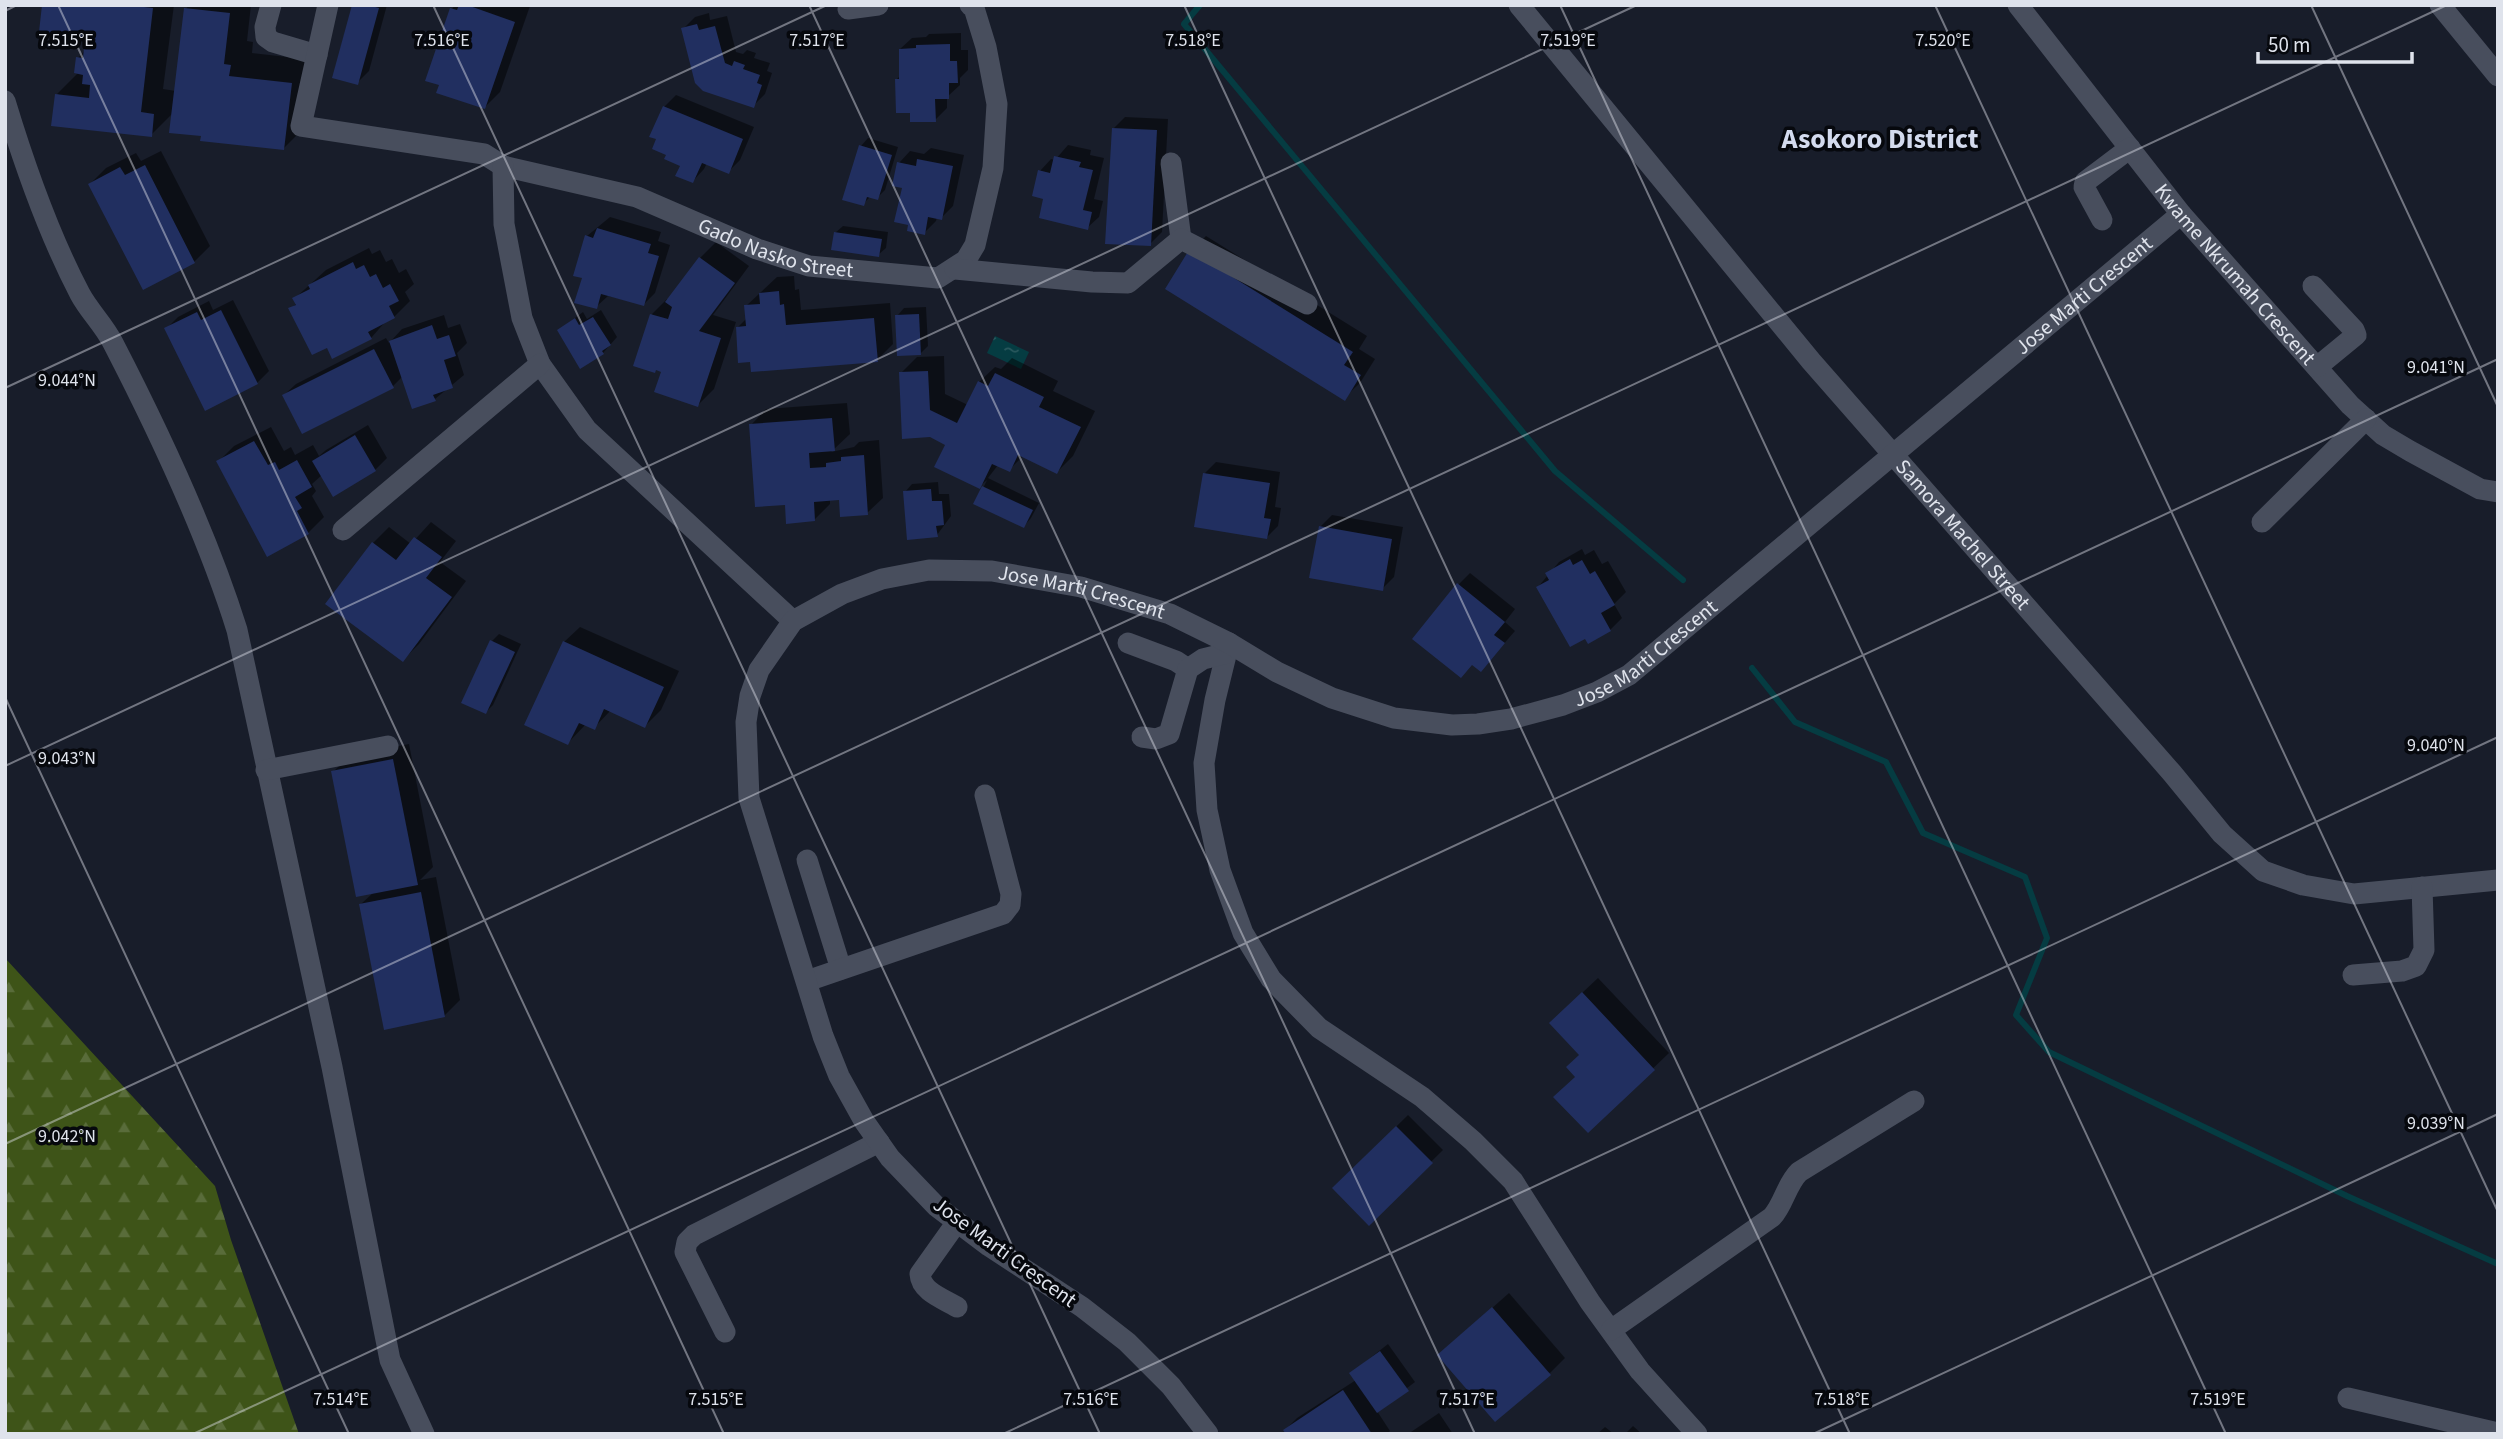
<svg xmlns="http://www.w3.org/2000/svg" width="2503" height="1439" viewBox="0 0 2503 1439" font-family="'Source Sans 3',sans-serif">
  <defs>
    <pattern id="forest-firs" width="22" height="20" patternUnits="userSpaceOnUse" patternTransform="scale(1.75)"><rect width="22" height="20" fill="#3e5418"/><path d="M5 1l3.5 6h-7zM16 11l3.5 6h-7z" fill="#596c3a"/></pattern>
    <pattern id="water-ripples" width="26" height="14" patternUnits="userSpaceOnUse" patternTransform="scale(1.75)"><rect width="26" height="14" fill="#053c42"/><path d="M2 4q2-2 4 0t4 0M15 11q2-2 4 0t4 0" fill="none" stroke="#29585d"/></pattern>
  </defs>
  <rect width="100%" height="100%" fill="#181d2a"/>
  <path fill="url(#forest-firs)" d="M5 958 215 1186 231 1240 299 1434H5Z"/>
  <path fill="url(#water-ripples)" d="M995 336 1029 352 1021 369 987 353Z"/>
  <g fill="#0007">
    <path d="M44 5H174L163 89 176 91 186 9 189 5H251L247 41 253 42 252 53 314 60 307 125 284 148 203 135 173 113 151 135 57 94 79 72 78 58 96 37Z"/>
    <path d="M353 5H387L369 71 357 83Z"/>
    <path d="M455 5 530 6 500 92 485 107 452 9Z"/>
    <path d="M709 13 710 20 727 16 736 52 743 54 747 50 756 53 754 58 770 63 767 71 772 73 765 94 753 106 683 29 695 17Z"/>
    <path d="M961 33V50H968V70L960 78V85L947 97V108L935 120 911 111 897 79 901 75 900 49 912 38 926 37 929 34Z"/>
    <path d="M676 95 754 127 740 160 728 172 707 163 704 169 693 181 682 165 668 154 664 107Z"/>
    <path d="M1125 117 1168 119 1162 232 1150 244 1113 129Z"/>
    <path d="M868 138 898 147 885 190 877 198 871 196 863 204 861 146Z"/>
    <path d="M1068 145 1091 150 1090 155 1104 158 1094 199 1103 201 1099 217 1087 228 1046 198 1040 171 1051 159 1055 160Z"/>
    <path d="M931 148 964 155 953 206 941 218 937 217 936 221 924 233 899 163 910 151 924 154Z"/>
    <path d="M161 151 210 246 194 262 90 184 106 168 136 153 141 161Z"/>
    <path d="M610 217 661 232 658 241 670 245 655 293 644 304 608 296 596 307 584 277 587 236Z"/>
    <path d="M843 226 888 232 886 248 878 255 835 233Z"/>
    <path d="M1206 236 1367 336 1359 349 1375 359 1360 383 1344 398 1191 251Z"/>
    <path d="M716 242 749 266 713 315 736 322 714 389 698 405 663 371 652 314 667 299H670L700 258Z"/>
    <path d="M369 248 372 254 380 250 386 262 392 259 399 273 406 269 414 284 405 292 410 301 394 317 386 321 371 338 328 346 291 309 297 303 294 299 326 270Z"/>
    <path d="M794 276 795 290 799 289 801 310 890 303 893 344 877 360H752L737 328 747 318 746 306 777 277Z"/>
    <path d="M233 300 269 371 257 383 166 329 178 317 209 301 213 310Z"/>
    <path d="M926 307 928 346 920 354 897 316 904 308Z"/>
    <path d="M601 310 617 337 603 353 559 330 583 312 587 319Z"/>
    <path d="M444 315 448 328 460 324 467 343 457 353 464 375 435 399 403 376 393 386 284 395 296 384 386 338 389 343 402 329Z"/>
    <path d="M944 356 945 394 968 405 979 382 995 367 1001 369 1012 358 1058 381 1053 391 1095 411 1073 456 1057 472 1023 456 1009 470 998 465 988 478 1039 503 1031 518 1024 526 976 503 987 480 979 487 948 444 901 373 917 357Z"/>
    <path d="M847 403 850 434 831 452 854 447 859 442 879 440 883 498 867 513 841 498 830 499V504L814 520 786 503 751 425 766 409Z"/>
    <path d="M368 425 387 458 375 470 322 475 312 484 316 491 312 496 324 517 308 533 218 462 234 446 271 427 284 451 291 447 295 455 313 445 319 456 326 450Z"/>
    <path d="M1216 462 1280 472 1275 507 1281 508 1278 526 1266 538 1205 473Z"/>
    <path d="M938 482 939 494H949L951 516 937 535 905 492 912 484Z"/>
    <path d="M1332 515 1403 527 1394 577 1382 589 1320 527Z"/>
    <path d="M431 522 456 541 440 562 466 581 419 644 403 660 373 543 389 527 411 544Z"/>
    <path d="M1582 549 1585 555 1594 550 1602 564 1608 561 1626 592 1614 604 1622 618 1610 630 1538 587 1559 562Z"/>
    <path d="M1470 573 1515 609 1505 622 1515 631 1481 670 1458 585Z"/>
    <path d="M580 627 679 671 661 710 645 726 611 710 594 728 586 724 568 743 564 642Z"/>
    <path d="M499 634 521 644 493 705 486 712 492 641Z"/>
    <path d="M409 744 433 867 420 880 436 877 460 1000 444 1016 361 904 374 892 333 772 349 756Z"/>
    <path d="M1598 978 1669 1053 1588 1131 1577 1076 1581 1054 1567 1007Z"/>
    <path d="M1408 1115 1443 1150 1369 1223 1334 1188Z"/>
    <path d="M1509 1293 1565 1358 1550 1373 1439 1355Z"/>
    <path d="M1388 1344 1415 1382 1377 1411 1390 1431 1387 1434H1288L1285 1430 1297 1418 1356 1380 1351 1373Z"/>
    <path d="M1439 1413 1453 1434H1408Z"/>
    <path d="M1633 1426 1642 1434H1625Z"/>
    <path d="M1605 1427 1614 1434H1597Z"/>
  </g>
  <g fill="none" stroke-linecap="round" stroke-linejoin="round">
    <g stroke="#053c42" stroke-width="6">
      <path d="M1200 5 1184 24 1555 471 1683 580"/>
      <path d="M1752 668 1795 722 1886 762 1923 833 2025 877 2047 938 2016 1015 2049 1052 2347 1196 2498 1264"/>
    </g>
  </g>
  <g fill="#212f60">
    <path d="M42 5H126L153 8 141 112 154 114 152 137 51 126 55 94 89 98 90 85 82 84 83 75 74 73 76 57 83 58 84 47 92 48 93 39 39 32Z"/>
    <path d="M352 5H368L379 8 358 85 332 78Z"/>
    <path d="M459 5H467L515 22 485 109 436 93 439 85 425 81 450 8 457 10Z"/>
    <path d="M184 8 230 13 224 64 231 65 229 76 292 83 284 150 200 141 201 136 169 133Z"/>
    <path d="M697 24 699 30 715 26 725 63 732 66 734 61 745 65 743 69 760 75 757 83 762 85 754 108 703 91 695 83 681 28Z"/>
    <path d="M950 44V61H957L958 83H949V99H935L936 122H910V113H896L895 79H899V49L916 48V45Z"/>
    <path d="M663 106 743 139 729 174 702 163 693 183 675 176 680 166 664 159 666 155 652 149 656 139 649 137Z"/>
    <path d="M1112 128 1157 130 1151 246 1105 244Z"/>
    <path d="M859 145 892 155 878 200 867 197 864 206 842 200Z"/>
    <path d="M1054 156 1081 162 1079 167 1093 170 1083 210 1092 212 1088 230 1039 218 1043 199 1032 196 1038 170 1050 173Z"/>
    <path d="M917 159 953 166 942 220 928 217 925 235 907 231 908 225 894 222 902 188 892 186 897 162 916 166Z"/>
    <path d="M145 165 195 263 143 290 88 184 120 167 125 175Z"/>
    <path d="M597 228 651 244 648 253 659 256 644 306 601 294 597 309 574 303 582 278 573 276 585 235 593 238Z"/>
    <path d="M834 232 882 239 879 257 831 250Z"/>
    <path d="M1189 250 1353 352 1344 365 1361 375 1345 401 1165 289Z"/>
    <path d="M699 257 735 283 699 331 721 338 698 407 654 392 661 372 656 370 655 373 633 366 650 314 668 319 672 307 665 302Z"/>
    <path d="M353 262 356 269 364 265 370 277 376 274 383 288 390 284 399 301 389 306 395 318 368 332 372 339 332 359 327 348 312 355 288 308 296 305 292 298 310 289 308 285Z"/>
    <path d="M779 291 780 305 784 304 786 325 874 318 878 362 751 372 750 362 738 363 736 327 746 326 744 305 760 304 759 293Z"/>
    <path d="M221 310 258 384 205 411 164 328 197 312 201 320Z"/>
    <path d="M919 314 921 355 897 356 895 315Z"/>
    <path d="M593 317 611 345 602 351 604 354 580 369 557 330 575 318 579 325Z"/>
    <path d="M432 325 437 339 449 335 456 356 444 360 453 388 433 395 436 401 412 409 389 341Z"/>
    <path d="M374 349 394 388 302 434 282 395Z"/>
    <path d="M928 371 930 410 957 423 978 381 988 386 995 373 1044 397 1039 407 1081 427 1057 474 1018 455 1010 472 992 464 980 489 934 467 945 445 930 437 902 439 899 372Z"/>
    <path d="M832 418 835 451 809 453 810 468 826 467V463L841 461V457L864 455 868 515 840 517 839 500 814 502 815 521 786 524 785 505 755 507 749 424Z"/>
    <path d="M355 435 376 471 333 497 312 461Z"/>
    <path d="M254 441 268 465 275 462 279 470 297 460 312 487 295 497 302 508 297 511 309 534 267 557 216 461Z"/>
    <path d="M1203 473 1270 483 1264 518 1271 519 1267 539 1194 527Z"/>
    <path d="M982 486 1033 510 1024 528 973 504Z"/>
    <path d="M931 489 932 501H942L944 525 936 526 938 537 907 540 903 491Z"/>
    <path d="M1319 526 1392 539 1383 591 1309 578Z"/>
    <path d="M414 537 442 557 426 578 452 597 403 662 325 604 372 542 396 560Z"/>
    <path d="M1570 559 1573 565 1582 560 1590 574 1595 571 1615 605 1601 613 1611 631 1588 644 1585 639 1570 647 1536 587 1549 580 1545 573Z"/>
    <path d="M1457 583 1505 622 1494 635 1505 643 1481 672 1472 665 1461 678 1412 639Z"/>
    <path d="M490 640 515 652 486 714 461 703Z"/>
    <path d="M563 641 664 687 645 728 604 709 595 730 579 723 568 745 524 725Z"/>
    <path d="M393 759 418 885 356 897 331 771Z"/>
    <path d="M421 892 445 1017 384 1030 359 904Z"/>
    <path d="M1582 992 1655 1070 1588 1133 1553 1097 1575 1077 1566 1067 1579 1055 1549 1023Z"/>
    <path d="M1396 1126 1433 1163 1369 1226 1332 1188Z"/>
    <path d="M1492 1307 1551 1375 1495 1422 1437 1355Z"/>
    <path d="M1380 1351 1409 1391 1377 1413 1349 1373Z"/>
    <path d="M1343 1390 1372 1434H1286L1283 1430Z"/>
  </g>
  <g fill="none" stroke-linecap="round" stroke-linejoin="round">
    <g stroke="#484e5d" stroke-width="21">
      <path d="M271 5 265 27 266 37 273 42 317 55"/>
      <path id="s1" d="M328 5 301 126 484 154 503 166 637 197 757 249 809 266 938 278 966 260 975 245 993 168 997 104 986 47 974 8 970 5"/>
      <path id="s2" d="M1519 5 1811 361 2172 773 2222 834 2263 871 2303 885 2354 894 2498 880"/>
      <path id="s3" d="M2018 5 2181 214 2350 405 2383 435 2410 451 2480 489 2498 492"/>
      <path d="M2440 5 2498 76"/>
      <path d="M848 9 878 5"/>
      <path d="M5 101C25 167 48 233 80 294 89 311 104 325 113 343 159 432 207 534 237 630L332 1067 390 1360 424 1434"/>
      <path d="M1171 163 1181 239"/>
      <path d="M503 166 504 224 522 318 540 364 587 430 793 621"/>
      <path d="M2102 220 2084 187 2085 182 2130 148"/>
      <path d="M955 269 1092 282 1128 283 1181 239 1307 304"/>
      <path d="M2313 286 2354 330 2356 335 2317 367"/>
      <path d="M2262 522 2366 419"/>
      <path d="M343 530 540 364"/>
      <path d="M1128 643 1176 661 1188 669"/>
      <path d="M1229 643 1215 700 1204 763 1207 810 1220 870 1243 933 1271 979 1319 1028 1422 1097 1473 1141 1513 1181 1590 1302 1640 1371 1697 1434"/>
      <path d="M1142 737 1156 739 1169 734 1188 669 1203 659 1227 653"/>
      <path d="M266 770 388 746"/>
      <path d="M807 860 841 969"/>
      <path d="M2353 975 2402 971 2416 966 2424 950 2422 887"/>
      <path d="M807 981 1003 914 1010 905 1011 894 985 795"/>
      <path d="M957 1222 920 1274C921 1292 944 1299 957 1307"/>
      <path d="M1611 1330 1772 1217C1784 1204 1786 1185 1799 1172L1914 1101"/>
      <path d="M725 1332 685 1252 687 1242 694 1235 879 1142"/>
      <path d="M2348 1398 2498 1433"/>
      <path id="s4" d="M1208 1434 1171 1386 1127 1342 1082 1307 989 1246 936 1206 890 1158 864 1121 839 1076 823 1036 749 798 746 722 750 696 759 670 793 621 842 594 882 579 929 570 992 571 1081 587 1170 614 1229 643 1277 672 1332 698 1394 718 1452 725 1478 724 1511 719 1563 705 1597 692 1629 675 2181 214"/>
    </g>
  </g>
  <path fill="none" stroke="#dfe3ec" stroke-width="2" stroke-opacity="0.45" d="M58 5 724 1434M433 5 1100 1434M809 5 1475 1434M1184 5 1850 1434M1560 5 2226 1434M1935 5 2498 1212M2311 5 2498 407M5 11 17 5M5 388 827 5M5 697 349 1434M5 766 1637 5M5 1144 2447 5M193 1434 2498 359M1003 1434 2498 737M1813 1434 2498 1114"/>
  <g text-anchor="middle" dominant-baseline="central" stroke-width="7" stroke-linejoin="round" paint-order="stroke">
    <g font-size="21" fill="#dfe3ec" stroke="#06080d">
      <text stroke="none"><textPath href="#s1" startOffset="618">Gado Nasko Street</textPath></text>
      <text stroke="none"><textPath href="#s3" startOffset="346">Kwame Nkrumah Crescent</textPath></text>
      <text stroke="none"><textPath href="#s4" startOffset="2480">Jose Marti Crescent</textPath></text>
      <text stroke="none"><textPath href="#s2" startOffset="691">Samora Machel Street</textPath></text>
      <text stroke="none"><textPath href="#s4" startOffset="1304">Jose Marti Crescent</textPath></text>
      <text stroke="none"><textPath href="#s4" startOffset="1913">Jose Marti Crescent</textPath></text>
      <text transform="translate(1005 1252) rotate(36)">Jose Marti Crescent</text>
    </g>
    <g font-size="28" font-weight="bold" fill="#d3daed" stroke="#06080d">
      <text x="1880" y="139">Asokoro District</text>
    </g>
  </g>
  <g font-size="18" text-anchor="middle" fill="#dfe3ec" stroke="#06080d" stroke-width="7" stroke-linejoin="round" paint-order="stroke">
    <text x="66" y="46">7.515°E</text>
    <text x="442" y="46">7.516°E</text>
    <text x="817" y="46">7.517°E</text>
    <text x="1193" y="46">7.518°E</text>
    <text x="1568" y="46">7.519°E</text>
    <text x="1943" y="46">7.520°E</text>
    <text x="2436" y="373">9.041°N</text>
    <text x="67" y="386">9.044°N</text>
    <text x="2436" y="751">9.040°N</text>
    <text x="67" y="764">9.043°N</text>
    <text x="2436" y="1129">9.039°N</text>
    <text x="67" y="1142">9.042°N</text>
    <text x="341" y="1405">7.514°E</text>
    <text x="716" y="1405">7.515°E</text>
    <text x="1091" y="1405">7.516°E</text>
    <text x="1467" y="1405">7.517°E</text>
    <text x="1842" y="1405">7.518°E</text>
    <text x="2218" y="1405">7.519°E</text>
  </g>
  <rect width="2503" height="1439" fill="none" stroke="#dfe3ec" stroke-width="14"/>
  <path d="M2258 52v10h154v-10" fill="none" stroke="#dfe3ec" stroke-width="3.5"/>
  <text x="2268" y="52" font-size="21" fill="#dfe3ec" stroke="#06080d" stroke-width="5" paint-order="stroke">50 m</text>
</svg>
